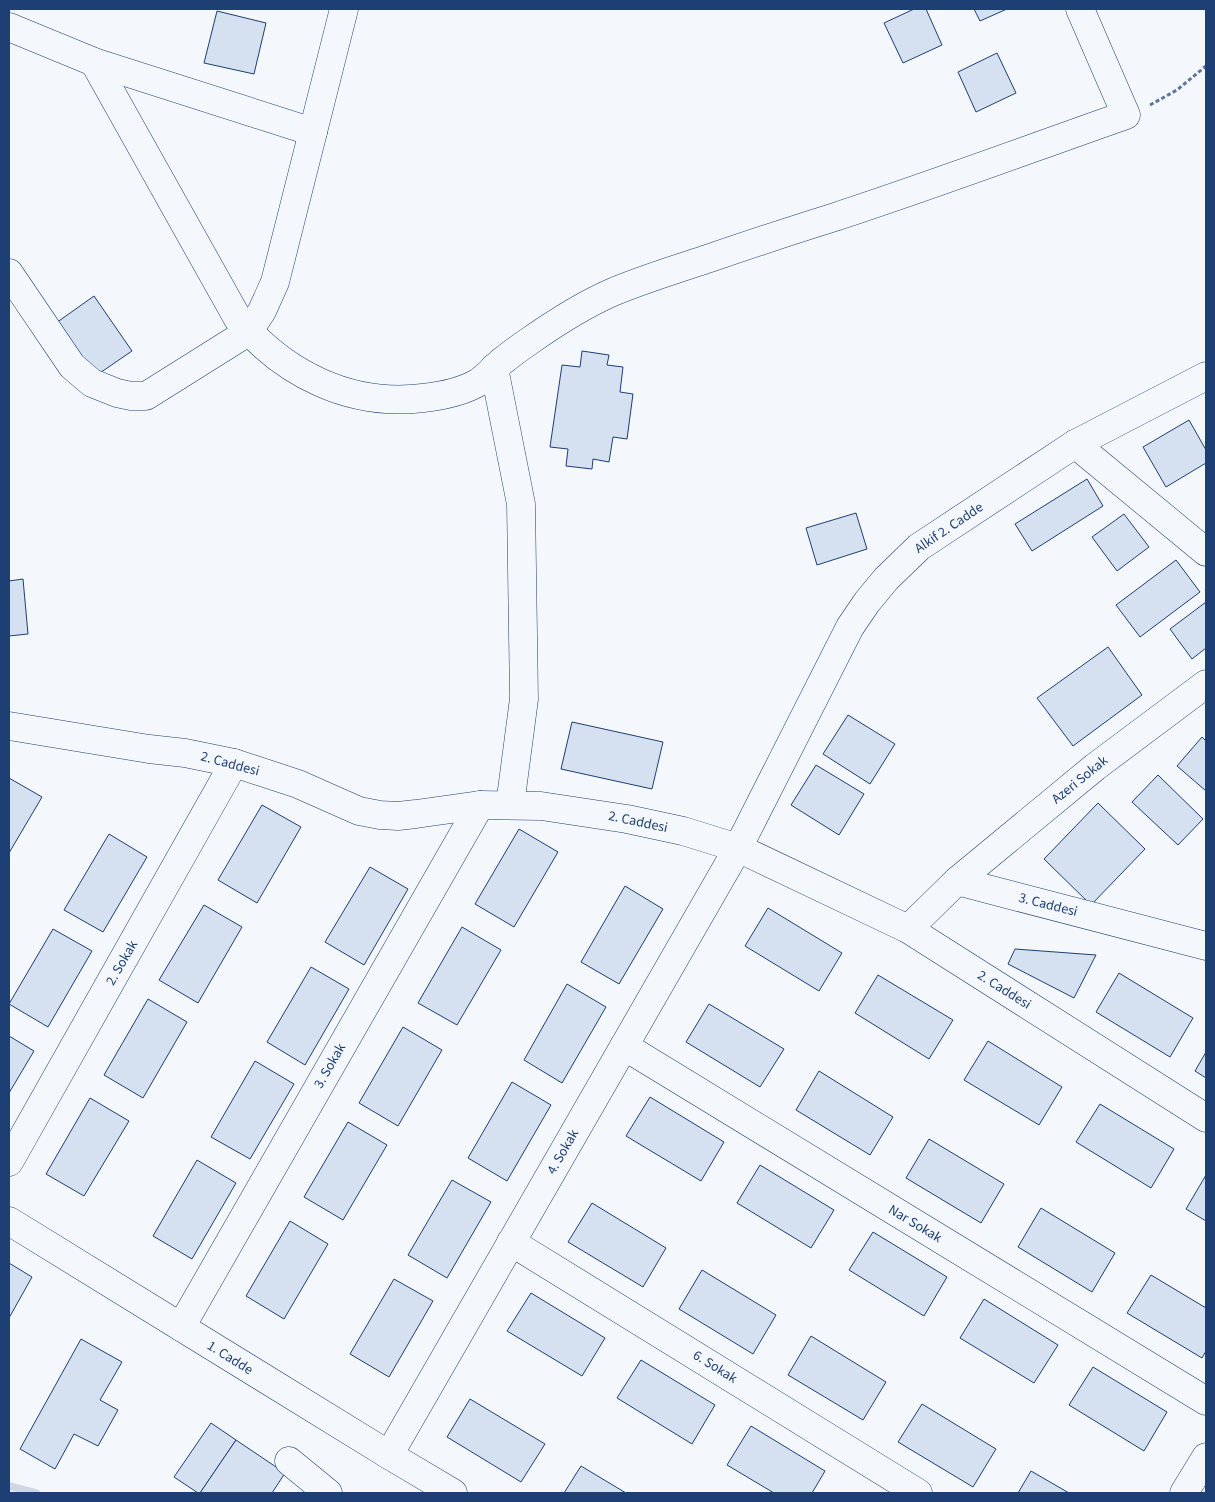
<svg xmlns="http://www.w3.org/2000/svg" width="1215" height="1502" viewBox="0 0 1215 1502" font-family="'Source Sans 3',sans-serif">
  <rect width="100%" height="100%" fill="#f4f7fb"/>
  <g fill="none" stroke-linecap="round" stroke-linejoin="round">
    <path stroke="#cfd7e4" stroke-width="8" d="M9 1486 36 1493"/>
  </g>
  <g fill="#d5e0f0" stroke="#1d3f73">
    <path d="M914 9H926L942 45 903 63 884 23Z"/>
    <path d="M974 9H1007L980 21Z"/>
    <path d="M217 11 266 23 254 74 204 63Z"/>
    <path d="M997 53 1016 93 976 112 958 72Z"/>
    <path d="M94 296 132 351 94 377 56 323Z"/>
    <path d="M582 351 609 355 607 365 623 367 620 392 633 394 627 439 613 437 609 462 593 459 592 469 566 466 568 449 550 447 562 365 580 367Z"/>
    <path d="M1189 420 1206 450V463L1166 487 1143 447Z"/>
    <path d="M1087 479 1103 506 1032 551 1015 524Z"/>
    <path d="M856 513 867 549 817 565 806 528Z"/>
    <path d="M1124 514 1149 547 1117 571 1092 537Z"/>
    <path d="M1176 560 1200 592 1140 637 1116 605Z"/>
    <path d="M23 579 28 634 9 636V581Z"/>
    <path d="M1206 602V648L1192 659 1170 629Z"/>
    <path d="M1108 647 1142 695 1073 746 1037 698Z"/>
    <path d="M848 715 895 744 870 784 823 754Z"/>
    <path d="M572 722 663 742 652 789 561 769Z"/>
    <path d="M1202 737 1206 741V791L1177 766Z"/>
    <path d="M816 765 864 794 839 835 791 805Z"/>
    <path d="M1158 775 1203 819 1178 845 1132 802Z"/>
    <path d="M9 778 42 797 9 853Z"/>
    <path d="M1098 803 1145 849 1091 905 1044 859Z"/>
    <path d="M262 805 301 827 257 903 218 880Z"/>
    <path d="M519 829 558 852 514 927 475 904Z"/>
    <path d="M109 834 147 857 103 932 64 910Z"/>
    <path d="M370 867 408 889 364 965 325 942Z"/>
    <path d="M625 886 663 909 619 984 581 962Z"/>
    <path d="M204 905 242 927 198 1003 159 980Z"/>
    <path d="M768 908 842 953 819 991 745 946Z"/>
    <path d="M462 927 501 950 457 1025 418 1003Z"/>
    <path d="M53 929 92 951 48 1027 9 1004Z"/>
    <path d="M1015 949 1096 955 1074 998 1008 964Z"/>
    <path d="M311 967 349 989 305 1065 267 1042Z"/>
    <path d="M1119 973 1193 1018 1170 1057 1096 1012Z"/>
    <path d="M878 975 953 1020 929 1059 855 1013Z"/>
    <path d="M567 984 606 1007 562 1083 524 1060Z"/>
    <path d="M148 999 187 1022 143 1098 104 1075Z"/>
    <path d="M709 1004 784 1049 760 1087 686 1042Z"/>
    <path d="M403 1027 442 1050 398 1126 359 1103Z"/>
    <path d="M9 1036 34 1051 9 1093Z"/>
    <path d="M988 1041 1062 1087 1039 1125 964 1080Z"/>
    <path d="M1206 1052V1078L1195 1071Z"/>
    <path d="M255 1061 294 1084 250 1159 211 1137Z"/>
    <path d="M819 1071 893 1117 870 1155 796 1110Z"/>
    <path d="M512 1082 551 1105 507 1181 468 1158Z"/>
    <path d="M650 1097 724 1142 701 1181 626 1136Z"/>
    <path d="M90 1098 129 1121 84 1196 46 1174Z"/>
    <path d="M1100 1104 1174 1149 1151 1188 1076 1142Z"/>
    <path d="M348 1122 387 1145 343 1220 304 1197Z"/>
    <path d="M929 1139 1004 1184 981 1223 906 1178Z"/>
    <path d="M197 1160 236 1183 192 1259 153 1236Z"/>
    <path d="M760 1165 834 1210 811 1248 737 1203Z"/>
    <path d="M1206 1175V1221L1186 1209Z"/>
    <path d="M452 1180 491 1202 447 1278 408 1255Z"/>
    <path d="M592 1203 666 1248 643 1287 568 1242Z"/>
    <path d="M1041 1208 1115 1253 1092 1292 1018 1247Z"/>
    <path d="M290 1221 328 1244 284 1319 246 1296Z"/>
    <path d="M873 1232 947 1277 924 1316 849 1270Z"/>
    <path d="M9 1263 32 1277 9 1318Z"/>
    <path d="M702 1270 776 1315 753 1354 679 1309Z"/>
    <path d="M1151 1275 1206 1308V1351L1202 1358 1127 1313Z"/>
    <path d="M394 1279 433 1301 389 1377 350 1354Z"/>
    <path d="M531 1293 605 1338 582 1376 507 1331Z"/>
    <path d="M984 1299 1058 1345 1034 1383 960 1338Z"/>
    <path d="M811 1336 886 1382 863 1420 788 1375Z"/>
    <path d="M81 1339 122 1362 100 1400 118 1410 98 1446 74 1434 55 1469 20 1449Z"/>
    <path d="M641 1360 715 1405 692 1444 617 1398Z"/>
    <path d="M1093 1367 1167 1412 1144 1451 1069 1405Z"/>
    <path d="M470 1399 545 1444 521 1482 447 1437Z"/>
    <path d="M922 1404 996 1449 973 1487 898 1442Z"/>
    <path d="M211 1423 236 1440 200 1493H198L174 1477Z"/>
    <path d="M751 1426 825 1471 812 1493H774L727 1465Z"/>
    <path d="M236 1440 285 1473 272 1493H200Z"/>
    <path d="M581 1466 626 1493H564Z"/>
    <path d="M1031 1471 1069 1493H1018Z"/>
  </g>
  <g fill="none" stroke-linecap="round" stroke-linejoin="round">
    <defs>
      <g id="minor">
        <path d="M9 27 94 62 313 132"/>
        <path d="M94 62 238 319C284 374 350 407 423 398 441 396 464 391 479 382 487 376 494 369 501 362 510 355 519 348 528 342 555 323 583 305 613 292 644 279 677 269 710 258 751 244 793 230 835 217 933 185 1029 149 1126 115L1080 9"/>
        <path d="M9 273 72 366 92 383 117 393 131 396H146L248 332 262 311 275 282 344 9"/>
        <path d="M494 368 521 504 524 699 510 805"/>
        <path d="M1075 444 1206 552"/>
        <path d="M9 726 149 749 185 753 234 763 298 784 359 811 380 815 398 816 416 814 480 805 541 806 627 819 683 831 738 848 908 929 1206 1118"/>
        <path d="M957 881 1095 767 1206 684"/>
        <path d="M908 929 957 881 1206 946"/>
        <path d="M624 1046 1206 1401"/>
        <path d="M9 1162 234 763"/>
        <path d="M9 1221 389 1455 453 1493"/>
        <path d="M511 1242 918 1493"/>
        <path d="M181 1327 480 805"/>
        <path d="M389 1455 738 848 850 627 867 602 886 579 919 547 1075 444 1206 376"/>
        <path d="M289 1461 328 1493"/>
        <path d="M1184 1493 1206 1457"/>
      </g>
    </defs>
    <use href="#minor" stroke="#1d3f73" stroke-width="29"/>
    <path stroke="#5e769c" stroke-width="3" stroke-dasharray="4 2.5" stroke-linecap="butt" d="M1150 105 1177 90 1206 66"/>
    <use href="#minor" stroke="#f4f7fb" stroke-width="28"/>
  </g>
  <g text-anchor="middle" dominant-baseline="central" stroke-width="4" stroke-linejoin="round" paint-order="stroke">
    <g font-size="14" fill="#1d3f73" stroke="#f4f7fb">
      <text transform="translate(949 528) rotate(-34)">Alkif 2. Cadde</text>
      <text transform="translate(230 764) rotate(15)">2. Caddesi</text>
      <text transform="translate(1080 780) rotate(-39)">Azeri Sokak</text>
      <text transform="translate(638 822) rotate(12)">2. Caddesi</text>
      <text transform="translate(1048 905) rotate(14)">3. Caddesi</text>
      <text transform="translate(122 963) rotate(-60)">2. Sokak</text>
      <text transform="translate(1004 990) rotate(32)">2. Caddesi</text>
      <text transform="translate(330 1066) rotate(-60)">3. Sokak</text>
      <text transform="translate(563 1152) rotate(-60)">4. Sokak</text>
      <text transform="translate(915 1224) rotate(31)">Nar Sokak</text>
      <text transform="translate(230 1358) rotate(32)">1. Cadde</text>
      <text transform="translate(715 1367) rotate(32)">6. Sokak</text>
    </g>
  </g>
  <rect width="1215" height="1502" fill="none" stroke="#1d3f73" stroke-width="20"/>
</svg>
